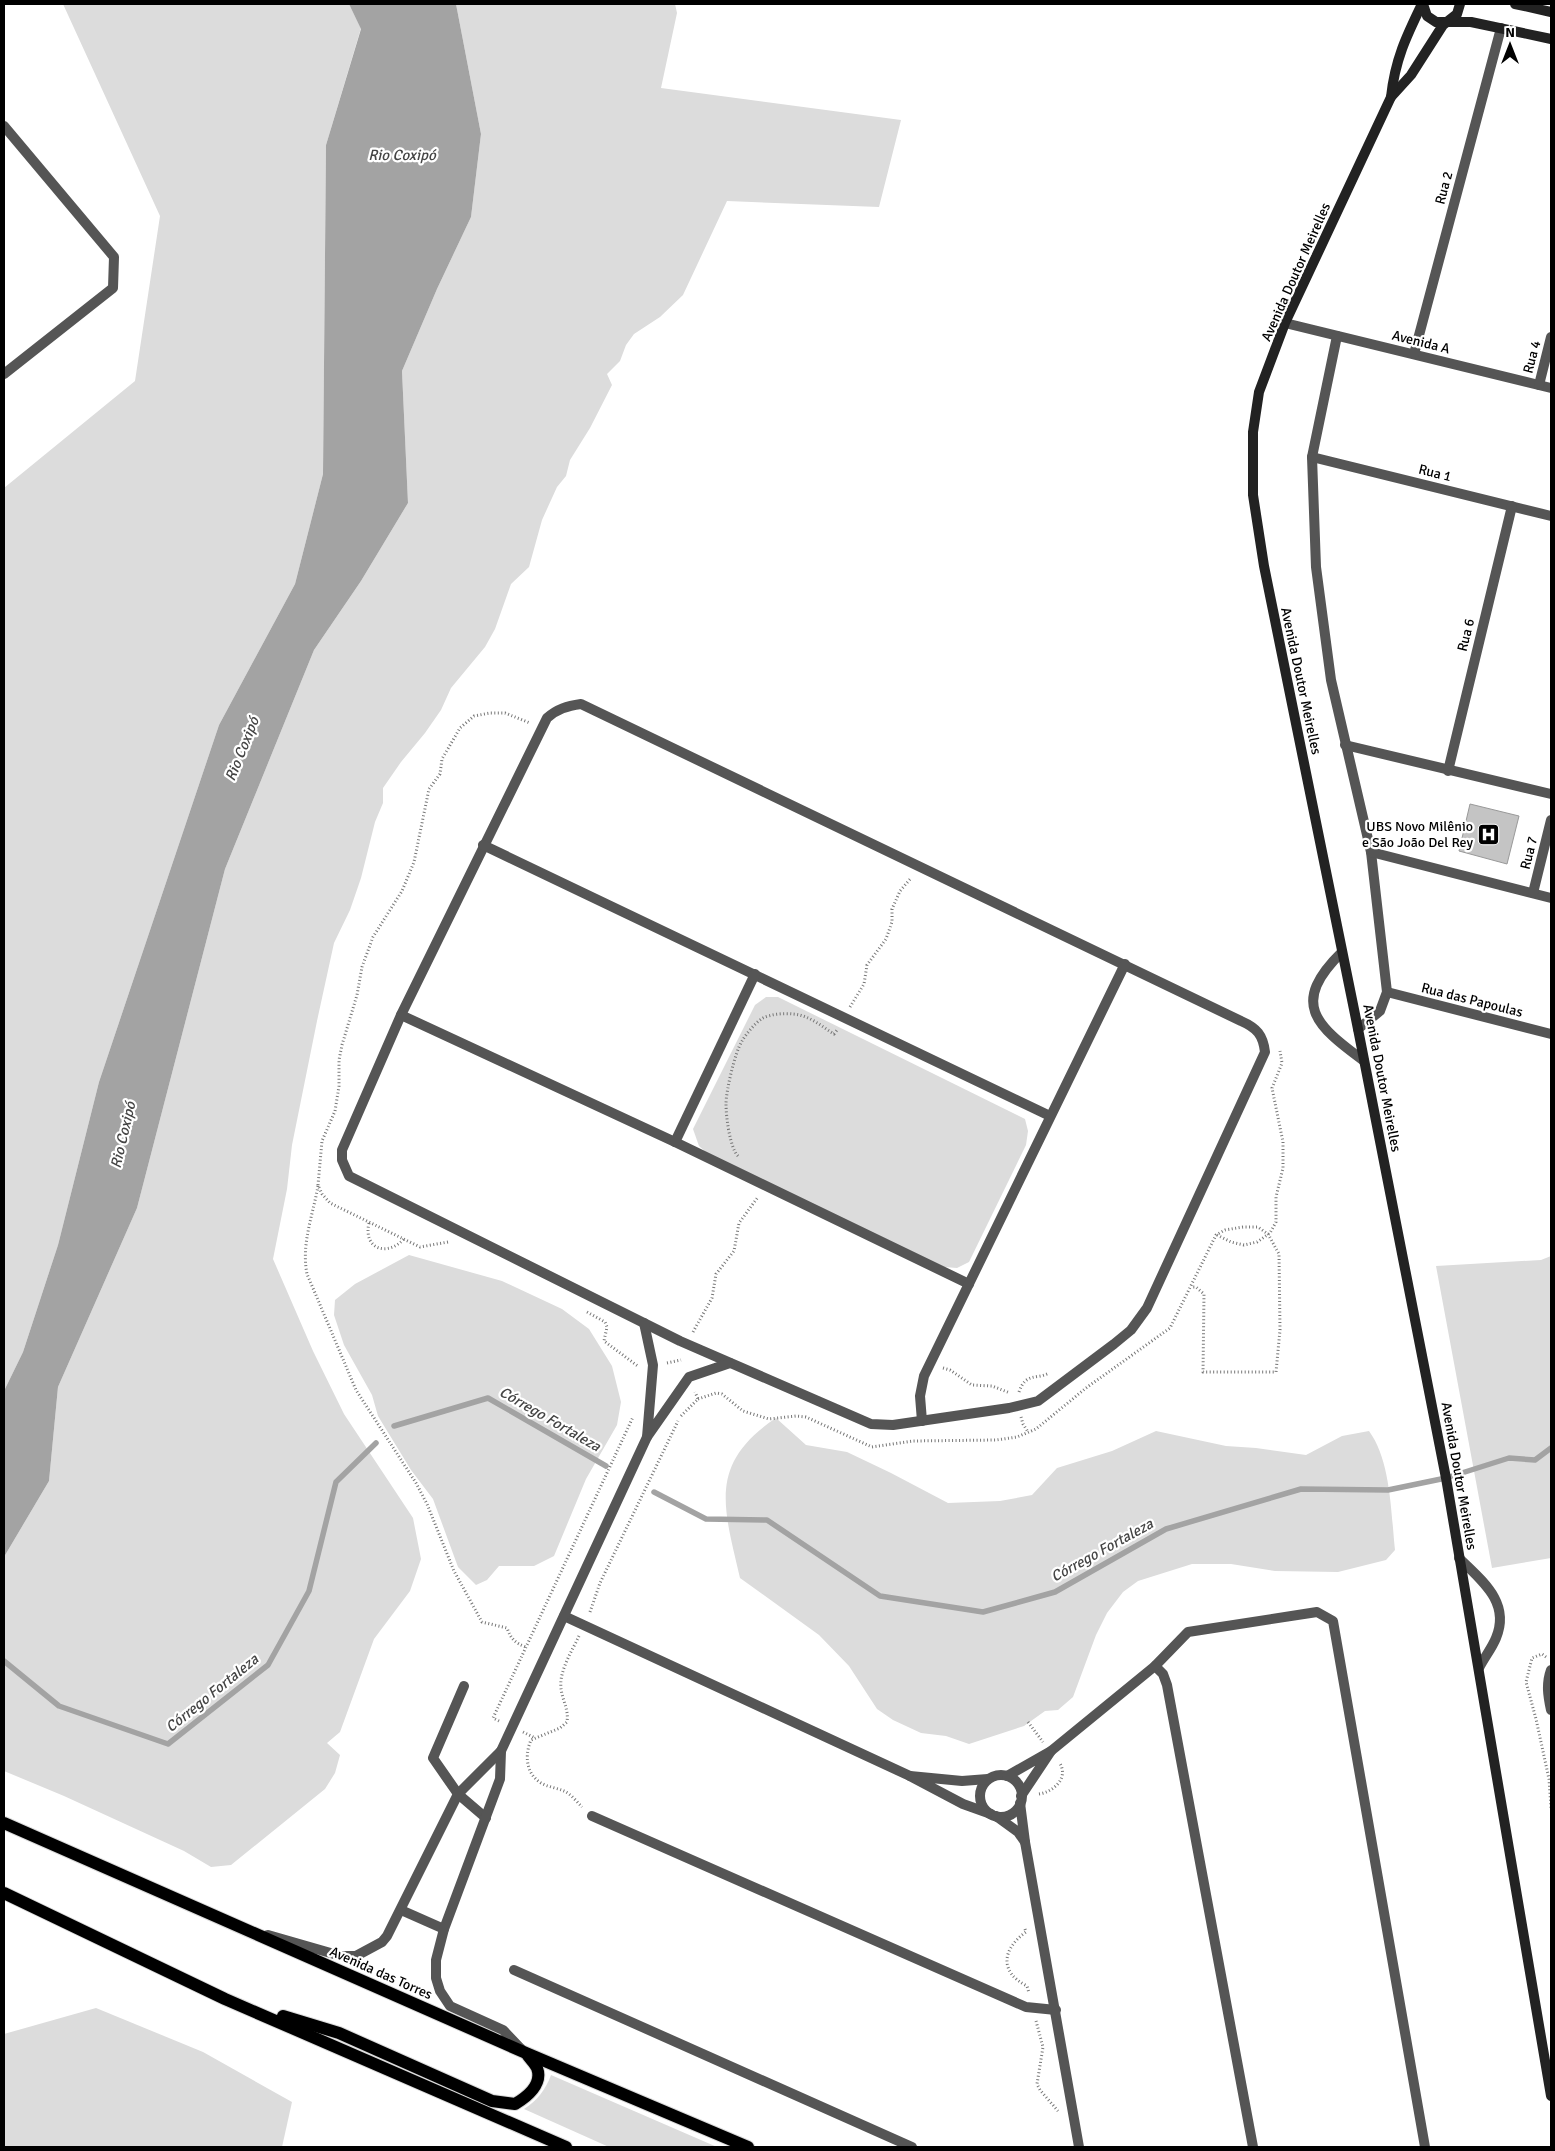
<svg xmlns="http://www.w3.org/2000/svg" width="1555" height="2151" viewBox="0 0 1555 2151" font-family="Signika,sans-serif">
  <rect width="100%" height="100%" fill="#fff"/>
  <g fill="#dcdcdc">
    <path d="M63 4H349L361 28 326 145 323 474 295 584 219 725 99 1082 58 1245 23 1352 4 1391V488L135 381 160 216Z"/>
    <path d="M456 4H675L677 13 661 88 901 120 879 207 727 201 683 295 660 317 634 334 626 345 620 361 607 374 612 385 590 428 570 460 566 476 557 487 542 520 529 567 511 584 495 629 485 647 451 688 441 710 425 733 401 762 383 788V803L375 822 361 878 350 910 334 943 317 1021 292 1145 287 1189 273 1259 313 1351 344 1414 413 1518 421 1559 410 1591 374 1639 340 1732 327 1743 340 1755 335 1773 325 1789 231 1865 211 1867 184 1851 64 1796 4 1771V1557L49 1481 58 1387 137 1208 225 869 314 650 361 581 408 503 402 371 437 289 471 217 481 134Z"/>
    <path d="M766 997H778L1025 1119 1028 1131 1026 1145 969 1262 957 1268 944 1267 707 1153 699 1146 693 1129 755 1005Z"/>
    <path d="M409 1255 502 1281 562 1309 589 1329 612 1366 621 1402 617 1425 586 1479 554 1556 534 1566H499L487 1580 476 1585 458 1567 433 1499 411 1470 378 1416 372 1395 344 1345 334 1315 335 1300 355 1284Z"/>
    <path d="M1551 1256V1558L1492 1568 1436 1266 1541 1260Z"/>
    <path d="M776 1418 806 1445 847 1452 891 1473 948 1503 1000 1501 1032 1495 1057 1468 1112 1451 1156 1431 1226 1446 1256 1448 1306 1455 1342 1436 1369 1431C1391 1461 1391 1513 1395 1550L1386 1560 1338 1572 1275 1571 1231 1564H1192L1138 1581 1123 1592 1107 1613 1096 1635 1073 1697 1058 1710 1045 1711 1024 1726 969 1744 946 1736 921 1733 893 1720 877 1709 849 1666 819 1635 740 1578C724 1508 707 1464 776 1418Z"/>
    <path d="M96 2008 203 2052 292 2102 282 2147H4V2034Z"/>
    <path d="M551 2075 717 2147H609L524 2109C537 2101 546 2089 551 2075Z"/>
  </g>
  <path fill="#a3a3a3" d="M349 4H456L481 134 471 217 437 289 402 371 408 503 361 581 314 650 225 869 137 1208 58 1387 49 1481 4 1557V1391L23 1352 58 1245 99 1082 219 725 295 584 323 474 326 145 361 29Z"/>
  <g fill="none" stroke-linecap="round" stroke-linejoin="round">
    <g stroke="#a3a3a3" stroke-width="5.5">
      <path d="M394 1426 488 1398 606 1466"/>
      <path d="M654 1492 706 1519 767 1520 880 1596 983 1612 1055 1592 1166 1529 1301 1489 1388 1490 1446 1478 1509 1458 1535 1460 1551 1448"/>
      <path d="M4 1661 59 1706 168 1744 268 1665 309 1591 336 1482 376 1443"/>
    </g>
  </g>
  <path fill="#c4c4c4" stroke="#999" d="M1470 804 1519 816 1507 864 1459 851Z"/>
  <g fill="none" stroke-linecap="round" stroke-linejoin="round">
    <defs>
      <g id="primary">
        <path d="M4 1823 526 2053 748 2147"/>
        <path d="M4 1893 225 1999 566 2147"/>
        <path d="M283 2016 339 2033 492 2101 515 2104C527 2097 543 2084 537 2068 535 2063 529 2058 527 2054"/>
      </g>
    </defs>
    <use href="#primary" stroke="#dbdbdb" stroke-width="14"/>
    <g stroke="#777" stroke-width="3" stroke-dasharray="1 2.5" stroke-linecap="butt">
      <path d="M850 1007 864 984 867 965 886 939 892 922V909L900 891 911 878"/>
      <path d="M738 1156C730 1148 726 1117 726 1104 726 1091 735 1052 742 1041 747 1033 755 1023 763 1018 771 1014 784 1013 793 1014 809 1015 821 1026 834 1034L837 1030"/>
      <path d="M318 1186C313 1215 301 1244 307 1274L356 1390 416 1483 427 1504 454 1571 482 1622 507 1628C511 1639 515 1643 526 1647"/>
      <path d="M369 1223C363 1249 387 1257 404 1239"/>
      <path d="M1217 1235 1231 1242 1244 1245 1257 1242 1270 1233 1276 1222V1197L1283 1168V1142L1272 1088 1282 1063 1280 1051"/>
      <path d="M448 1242 420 1247 330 1203 322 1194 318 1185 322 1141 335 1111 339 1086V1060L342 1045 357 995 362 967 373 937 402 891 414 862 429 789 440 774 442 759 460 728 474 716 490 713H505L530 723"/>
      <path d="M587 1312 605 1322 607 1327 604 1341 639 1367"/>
      <path d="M693 1332 712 1298 716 1274 734 1251 739 1223 758 1197"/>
      <path d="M667 1363 681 1360"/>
      <path d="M943 1368 950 1370 972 1385 992 1386 1010 1393"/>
      <path d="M1019 1392C1026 1372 1036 1380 1049 1373"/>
      <path d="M698 1399 716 1393 722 1394 743 1411 769 1419 796 1416 806 1417 872 1447 913 1441 996 1440 1017 1437 1036 1429 1086 1388 1170 1328 1216 1235 1225 1230 1243 1227H1258L1268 1234 1279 1254 1280 1330 1276 1372H1203L1204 1294 1196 1287H1191"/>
      <path d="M681 1416 698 1399 695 1392"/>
      <path d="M1021 1417 1023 1424 1028 1432"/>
      <path d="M590 1612 600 1583 678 1421"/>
      <path d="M579 1636C572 1651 559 1671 561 1688 562 1700 569 1709 567 1722L560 1728 531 1740C525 1754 525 1773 541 1783 548 1787 557 1788 564 1791 571 1794 577 1802 582 1807"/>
      <path d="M1546 1657 1542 1654 1532 1658 1526 1682 1536 1719 1549 1779 1551 1808"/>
      <path d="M499 1721 493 1718 633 1417"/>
      <path d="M1028 1722 1043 1742"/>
      <path d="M523 1732 535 1738"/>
      <path d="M1039 1794C1053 1792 1070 1778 1059 1762"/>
      <path d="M1025 1929 1026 1932C1002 1949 999 1972 1027 1986L1029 1993"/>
      <path d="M1036 2021 1043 2047 1037 2084 1040 2090 1058 2111"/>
    </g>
    <g stroke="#555" stroke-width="10">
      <path d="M1342 952C1290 1003 1315 1025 1364 1061"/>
      <path d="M1459 1558C1481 1580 1511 1602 1496 1638 1492 1648 1484 1658 1479 1668"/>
      <path d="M464 1686 433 1758 458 1794 486 1818"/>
      <path d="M401 1910 444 1929"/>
    </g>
    <g stroke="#555" stroke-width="10">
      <path d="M4 126 114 257 113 288 4 374"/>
      <path d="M1285 323 1551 388"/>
      <path d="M1337 336 1312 457 1316 567 1331 680 1371 852 1387 992 1380 1011 1358 1029"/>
      <path d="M1414 354 1501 28"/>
      <path d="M1539 385 1551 337"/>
      <path d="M1312 457 1551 516"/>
      <path d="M581 704 1241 1021C1257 1028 1263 1035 1265 1052L1147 1308 1131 1330 1114 1344 1038 1401 1009 1408 893 1425 871 1424 680 1341 349 1176 342 1160V1150L401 1015 547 718C557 709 567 706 581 704Z"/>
      <path d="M1345 745 1551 794"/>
      <path d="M1448 771 1512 506"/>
      <path d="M483 845 1050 1116"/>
      <path d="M1371 852 1551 898"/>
      <path d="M1533 893 1551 820"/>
      <path d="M1387 992 1551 1034"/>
      <path d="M401 1015 675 1142 969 1284"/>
      <path d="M675 1142 755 974"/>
      <path d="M644 1323 653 1365 647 1437 689 1377 730 1363"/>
      <path d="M922 1421 920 1396 924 1376 1125 964"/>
      <path d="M564 1616 910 1776"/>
      <path d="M1155 1666 1163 1674 1167 1685 1253 2147"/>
      <path d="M1551 1670C1546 1684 1548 1696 1551 1710"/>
      <path d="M501 1751 500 1779 444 1929 436 1960V1978L440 1991 450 2006 503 2030 521 2049"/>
      <path d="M1051 1751 1155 1666 1188 1632 1317 1612 1333 1621 1425 2147"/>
      <circle cx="1001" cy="1796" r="21"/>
      <path d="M1007 1776 1051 1751 1021 1796"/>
      <path d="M988 1779 962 1781 910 1776 963 1804 991 1814"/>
      <path d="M592 1816 1026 2007 1056 2010"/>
      <path d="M996 1816 1018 1832 1025 1842 1020 1803"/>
      <path d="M1025 1842 1079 2147"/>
      <path d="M268 1935 341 1956H356L382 1942 387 1936 458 1794 501 1751 647 1437"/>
      <path d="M514 1970 912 2147"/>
    </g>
    <g stroke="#222" stroke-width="10">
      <path d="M1423 4 1427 16 1436 22H1471L1551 39"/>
      <path d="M1460 4 1457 14 1443 25 1411 75 1391 97 1285 323 1259 392 1253 432V495L1264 566 1358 1029 1446 1478 1551 2096"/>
      <path d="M1515 4 1551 12"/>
      <path d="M1391 97C1395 60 1406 37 1422 4"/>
    </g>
    <use href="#primary" stroke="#000" stroke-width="12"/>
  </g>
  <defs>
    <symbol id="hospital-square" viewBox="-11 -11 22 22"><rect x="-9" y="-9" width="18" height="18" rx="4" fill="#000" stroke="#fff"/><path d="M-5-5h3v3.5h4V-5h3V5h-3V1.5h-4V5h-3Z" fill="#fff"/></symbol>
  </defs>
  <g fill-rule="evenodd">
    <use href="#hospital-square" x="1476" y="822" width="25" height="25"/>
  </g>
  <g text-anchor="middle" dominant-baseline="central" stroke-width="4.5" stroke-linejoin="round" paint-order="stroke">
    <g font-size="14" fill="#000" stroke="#fff">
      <text transform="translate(1444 188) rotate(-75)">Rua 2</text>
      <text transform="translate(1296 272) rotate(-66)">Avenida Doutor Meirelles</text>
      <text transform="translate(1421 342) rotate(14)">Avenida A</text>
      <text transform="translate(1532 357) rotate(-75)">Rua 4</text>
      <text transform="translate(1435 473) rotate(14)">Rua 1</text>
      <text transform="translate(1466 635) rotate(-76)">Rua 6</text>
      <text transform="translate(1301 681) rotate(78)">Avenida Doutor Meirelles</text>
      <text transform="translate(1529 853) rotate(-76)">Rua 7</text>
      <text transform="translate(1472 1000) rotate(14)">Rua das Papoulas</text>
      <text transform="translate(1382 1078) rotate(79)">Avenida Doutor Meirelles</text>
      <text transform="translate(1459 1476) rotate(80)">Avenida Doutor Meirelles</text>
      <text transform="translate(381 1973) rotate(24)">Avenida das Torres</text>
    </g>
    <g font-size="14" fill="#000" stroke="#fff" text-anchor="end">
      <text x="1473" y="826">UBS Novo Milênio<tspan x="1473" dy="16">e São João Del Rey</tspan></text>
    </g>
    <g font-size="15" font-style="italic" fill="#444" stroke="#fff">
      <text x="402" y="155">Rio Coxipó</text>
      <text transform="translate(242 749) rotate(-68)">Rio Coxipó</text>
      <text transform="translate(123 1135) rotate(-77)">Rio Coxipó</text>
      <text transform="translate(550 1419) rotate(30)">Córrego Fortaleza</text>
      <text transform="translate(1102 1550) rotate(-29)">Córrego Fortaleza</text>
      <text transform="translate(212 1693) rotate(-39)">Córrego Fortaleza</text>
    </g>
  </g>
  <rect width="1555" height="2151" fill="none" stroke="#000000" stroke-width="10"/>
  <g transform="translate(1510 45)" stroke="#ffffff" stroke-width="4" paint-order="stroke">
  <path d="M0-4L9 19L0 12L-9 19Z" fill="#000000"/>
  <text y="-8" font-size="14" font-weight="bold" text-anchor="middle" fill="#000000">N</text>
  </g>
</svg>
